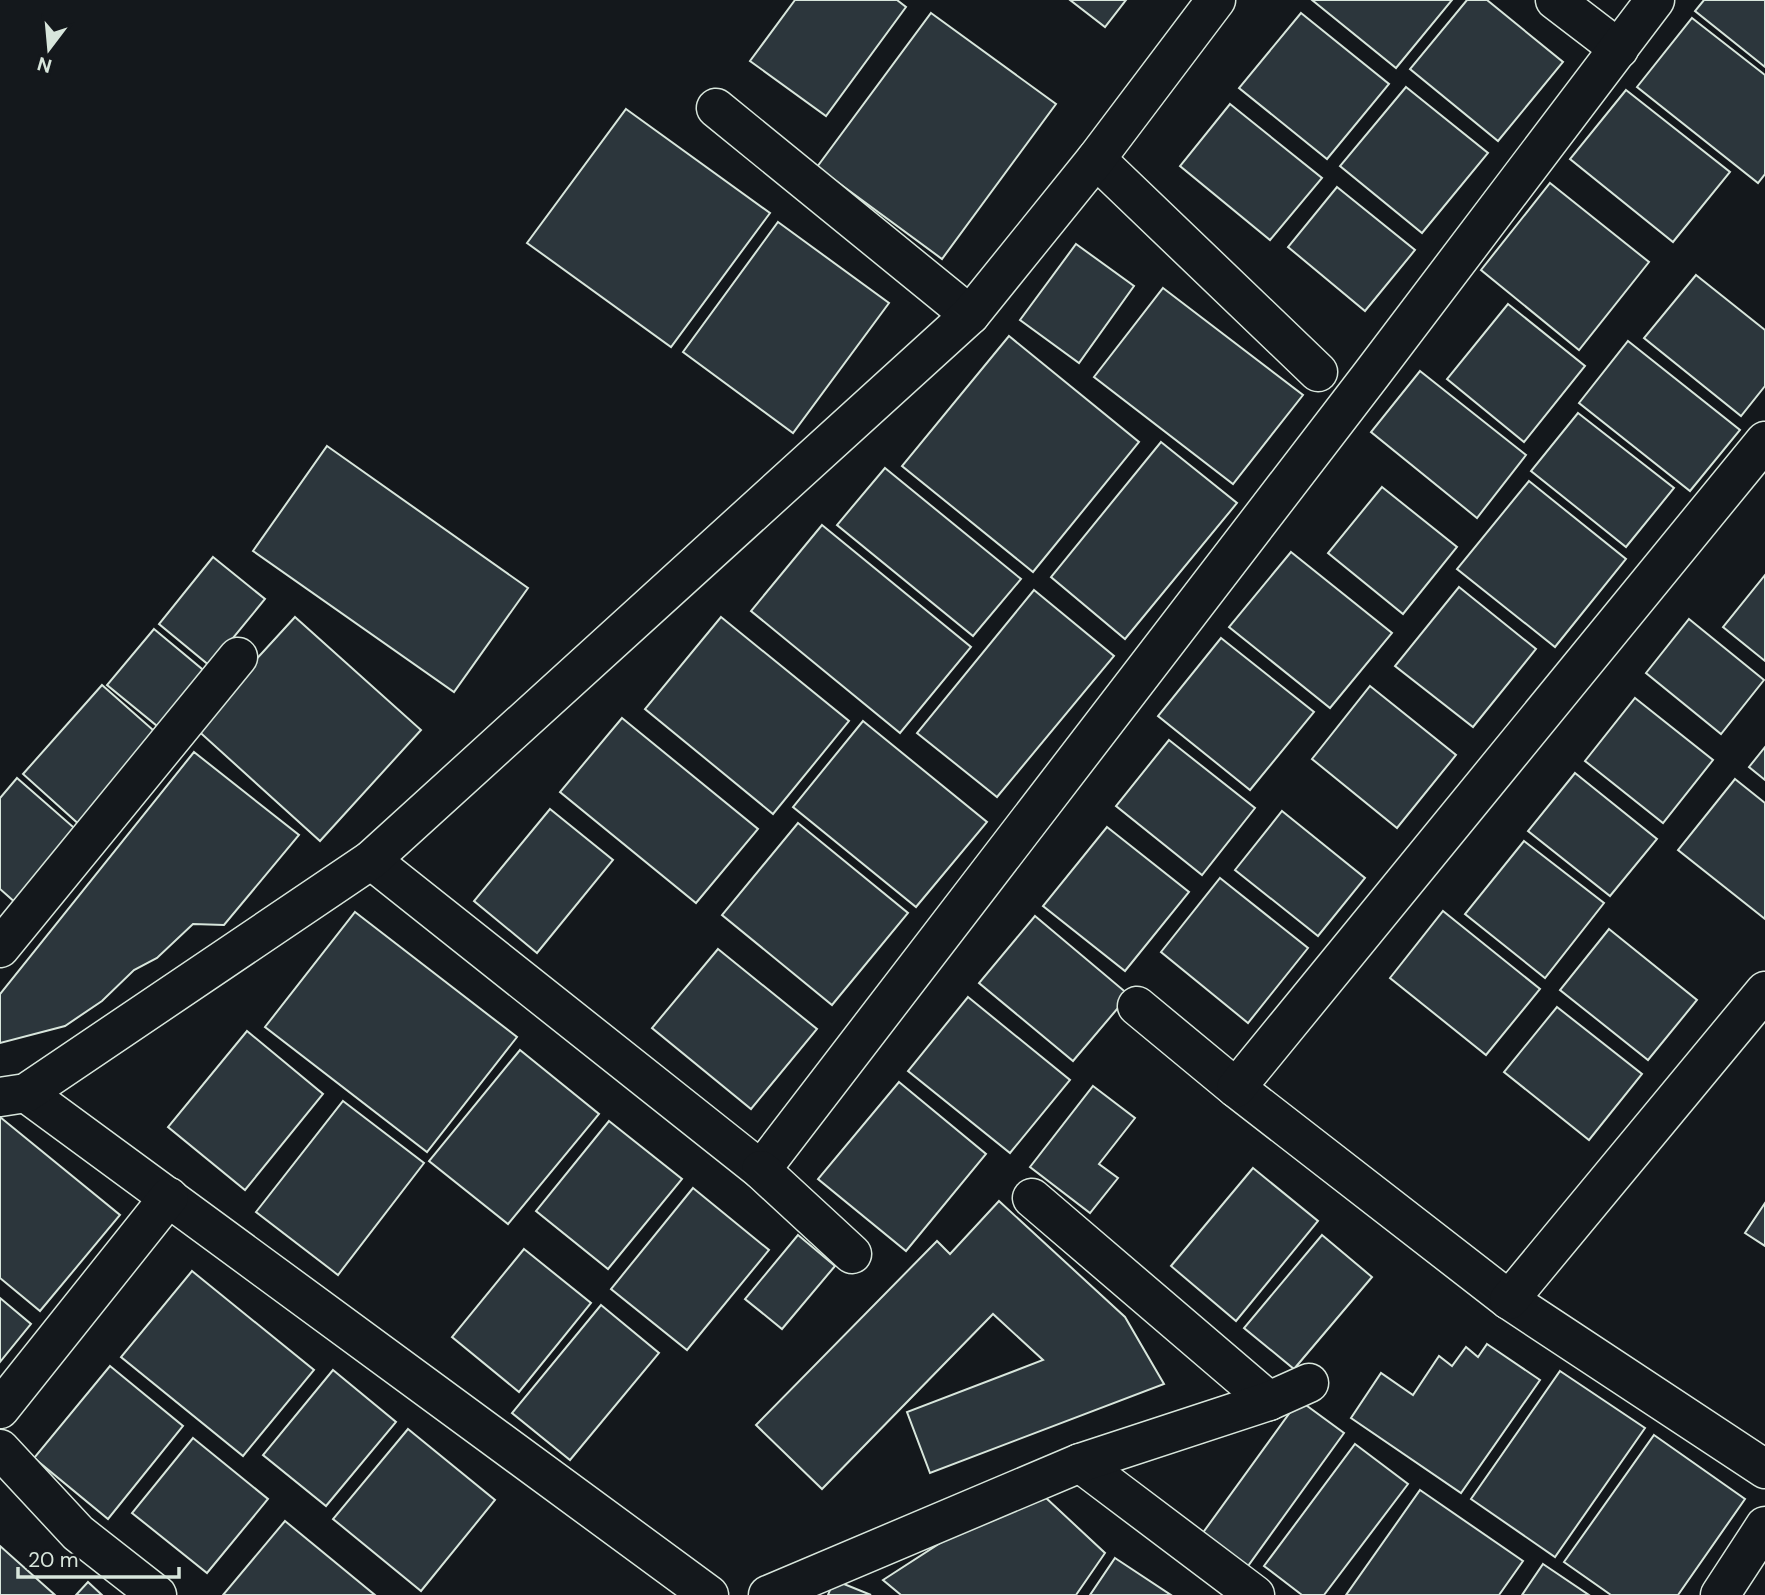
<svg xmlns="http://www.w3.org/2000/svg" width="1765" height="1595" viewBox="0 0 1765 1595" font-family="'DM Sans',sans-serif">
  <rect width="100%" height="100%" fill="#14181c"/>
  <g fill="#2c363c" stroke="#d8e6dc" stroke-width="2">
    <path d="M795 0H897L906 7 826 116 750 61Z"/>
    <path d="M1070 0H1126L1105 27Z"/>
    <path d="M1312 0H1452L1396 68Z"/>
    <path d="M1467 0H1487L1563 62 1498 141 1410 69Z"/>
    <path d="M1704 0H1765V67L1695 11Z"/>
    <path d="M931 13 1056 104 942 259 817 167Z"/>
    <path d="M1301 13 1389 84 1327 159 1239 88Z"/>
    <path d="M1692 18 1765 75V174L1758 183 1637 87Z"/>
    <path d="M1406 87 1488 153 1422 233 1340 166Z"/>
    <path d="M1626 90 1730 172 1673 242 1570 159Z"/>
    <path d="M1230 104 1322 178 1270 240 1180 166Z"/>
    <path d="M626 109 770 213 671 347 527 243Z"/>
    <path d="M1550 183 1649 262 1579 350 1481 270Z"/>
    <path d="M1337 187 1415 250 1365 311 1288 247Z"/>
    <path d="M778 222 889 303 793 433 683 352Z"/>
    <path d="M1076 244 1134 286 1079 363 1020 320Z"/>
    <path d="M1696 275 1765 330V386L1741 416 1644 338Z"/>
    <path d="M1163 288 1303 395 1233 484 1094 377Z"/>
    <path d="M1508 304 1585 366 1524 442 1447 379Z"/>
    <path d="M1009 336 1139 442 1033 572 902 466Z"/>
    <path d="M1628 341 1740 430 1690 491 1579 403Z"/>
    <path d="M1420 371 1526 455 1477 518 1371 432Z"/>
    <path d="M1578 413 1674 488 1626 547 1531 471Z"/>
    <path d="M1161 442 1237 503 1125 639 1051 577Z"/>
    <path d="M327 446 528 588 454 692 253 551Z"/>
    <path d="M885 468 1021 579 973 636 837 525Z"/>
    <path d="M1529 481 1626 559 1555 647 1457 569Z"/>
    <path d="M1382 487 1457 547 1403 614 1328 553Z"/>
    <path d="M822 525 971 647 900 733 751 611Z"/>
    <path d="M1291 552 1392 633 1330 708 1229 627Z"/>
    <path d="M213 557 265 599 210 666 159 624Z"/>
    <path d="M1765 575V661L1723 627Z"/>
    <path d="M1459 587 1536 649 1473 727 1395 666Z"/>
    <path d="M1034 590 1114 656 997 797 917 733Z"/>
    <path d="M295 617 421 730 320 841 194 727Z"/>
    <path d="M721 617 849 721 773 814 645 709Z"/>
    <path d="M1689 619 1764 680 1721 734 1646 673Z"/>
    <path d="M154 629 208 674 162 730 107 685Z"/>
    <path d="M1221 638 1314 712 1250 790 1158 716Z"/>
    <path d="M102 685 161 737 82 827 23 774Z"/>
    <path d="M1370 686 1456 755 1397 828 1312 759Z"/>
    <path d="M1635 698 1713 760 1663 823 1585 761Z"/>
    <path d="M622 718 758 829 696 903 560 792Z"/>
    <path d="M863 721 987 822 916 907 793 807Z"/>
    <path d="M1169 740 1255 808 1202 875 1116 806Z"/>
    <path d="M1765 747V780L1749 767Z"/>
    <path d="M194 752 299 835 224 925 193 924 157 958 134 970 102 1001 65 1026 0 1043V994Z"/>
    <path d="M1575 773 1657 839 1610 896 1528 831Z"/>
    <path d="M17 778 80 833 17 904 0 889V798Z"/>
    <path d="M1735 779 1765 803V919L1678 850Z"/>
    <path d="M550 809 613 860 537 953 474 901Z"/>
    <path d="M1282 811 1365 878 1318 936 1235 870Z"/>
    <path d="M798 823 908 913 832 1005 722 915Z"/>
    <path d="M1107 827 1189 892 1125 971 1043 906Z"/>
    <path d="M1524 841 1604 903 1545 978 1465 914Z"/>
    <path d="M1220 878 1308 948 1248 1023 1161 952Z"/>
    <path d="M1443 911 1540 989 1486 1055 1390 978Z"/>
    <path d="M355 912 517 1037 427 1152 265 1027Z"/>
    <path d="M1035 916 1129 995 1073 1061 979 983Z"/>
    <path d="M1609 929 1697 1000 1648 1060 1560 990Z"/>
    <path d="M718 949 817 1029 751 1109 652 1028Z"/>
    <path d="M968 997 1070 1080 1010 1153 908 1071Z"/>
    <path d="M1557 1007 1642 1074 1589 1140 1504 1072Z"/>
    <path d="M247 1031 323 1094 245 1190 168 1127Z"/>
    <path d="M520 1050 599 1114 508 1224 429 1161Z"/>
    <path d="M899 1082 986 1154 906 1251 818 1179Z"/>
    <path d="M1093 1086 1135 1118 1099 1164 1118 1178 1090 1213 1030 1167Z"/>
    <path d="M343 1101 424 1163 338 1275 256 1212Z"/>
    <path d="M0 1117 120 1215 40 1311 0 1278Z"/>
    <path d="M609 1121 682 1179 608 1269 536 1211Z"/>
    <path d="M1253 1168 1318 1221 1236 1321 1171 1266Z"/>
    <path d="M693 1188 769 1250 687 1350 611 1289Z"/>
    <path d="M999 1201 1125 1317 1164 1384 930 1473 907 1412 1043 1360 993 1314 822 1489 756 1425 937 1241 950 1254Z"/>
    <path d="M1765 1203V1246L1745 1233Z"/>
    <path d="M798 1235 835 1266 782 1329 745 1299Z"/>
    <path d="M1322 1235 1372 1277 1294 1369 1244 1328Z"/>
    <path d="M524 1249 591 1303 519 1392 452 1337Z"/>
    <path d="M192 1271 314 1370 243 1456 121 1357Z"/>
    <path d="M0 1298 31 1324 0 1362Z"/>
    <path d="M601 1305 659 1353 570 1460 512 1413Z"/>
    <path d="M1487 1344 1540 1380 1461 1493 1351 1418 1381 1373 1413 1395 1439 1356 1452 1366 1466 1347 1478 1357Z"/>
    <path d="M110 1366 183 1426 108 1519 34 1458Z"/>
    <path d="M333 1370 396 1422 326 1506 263 1455Z"/>
    <path d="M1560 1371 1645 1428 1555 1557 1471 1499Z"/>
    <path d="M1299 1400 1344 1433 1248 1566 1202 1534Z"/>
    <path d="M408 1429 495 1500 421 1591 333 1519Z"/>
    <path d="M1654 1435 1745 1499 1678 1595H1611L1564 1562Z"/>
    <path d="M193 1438 268 1499 207 1573 132 1513Z"/>
    <path d="M1355 1444 1408 1484 1324 1595H1302L1264 1566Z"/>
    <path d="M1420 1490 1523 1561 1499 1595H1346Z"/>
    <path d="M1045 1497 1105 1553 1076 1595H901L883 1580 962 1529Z"/>
    <path d="M285 1521 375 1595H223Z"/>
    <path d="M0 1546 55 1595H0Z"/>
    <path d="M1115 1558 1171 1595H1090Z"/>
    <path d="M1543 1564 1589 1595H1522Z"/>
    <path d="M834 1580 871 1595H828Z"/>
    <path d="M88 1582 102 1595H76Z"/>
  </g>
  <g fill="none" stroke-linecap="round" stroke-linejoin="round">
    <defs>
      <g id="minor">
        <path d="M1555 0 1619 49"/>
        <path d="M716 108 970 315"/>
        <path d="M1096 159 1318 372"/>
        <path d="M371 860 761 1170 1371 375 1655 0"/>
        <path d="M0 948 238 657"/>
        <path d="M1137 1006 1236 1088 1509 1300 1765 1469"/>
        <path d="M1236 1088 1765 441"/>
        <path d="M26 1093 709 1595"/>
        <path d="M0 1097 26 1093 371 860 970 315 1096 159 1216 0"/>
        <path d="M761 1170 852 1254"/>
        <path d="M1032 1198 1269 1401"/>
        <path d="M1509 1300 1765 991"/>
        <path d="M0 1409 169 1197"/>
        <path d="M0 1449 78 1533 157 1595"/>
        <path d="M1080 1463 1255 1595"/>
        <path d="M768 1595 1080 1463 1269 1401 1309 1383"/>
        <path d="M1720 1595 1765 1526"/>
      </g>
    </defs>
    <use href="#minor" stroke="#d8e6dc" stroke-width="41"/>
    <use href="#minor" stroke="#14181c" stroke-width="38"/>
  </g>
  <g transform="translate(49 49) rotate(196)" stroke="#14181c" stroke-width="5" paint-order="stroke">
  <path d="M0-5L12 26L0 18L-12 26Z" fill="#d8e6dc"/>
  <text y="-10" font-size="19" font-weight="bold" text-anchor="middle" fill="#d8e6dc">N</text>
  </g>
  <path d="M18 1567v10h161v-10" fill="none" stroke="#d8e6dc" stroke-width="3.5"/>
  <text x="28" y="1567" font-size="21" fill="#d8e6dc" stroke="#14181c" stroke-width="5" paint-order="stroke">20 m</text>
</svg>
